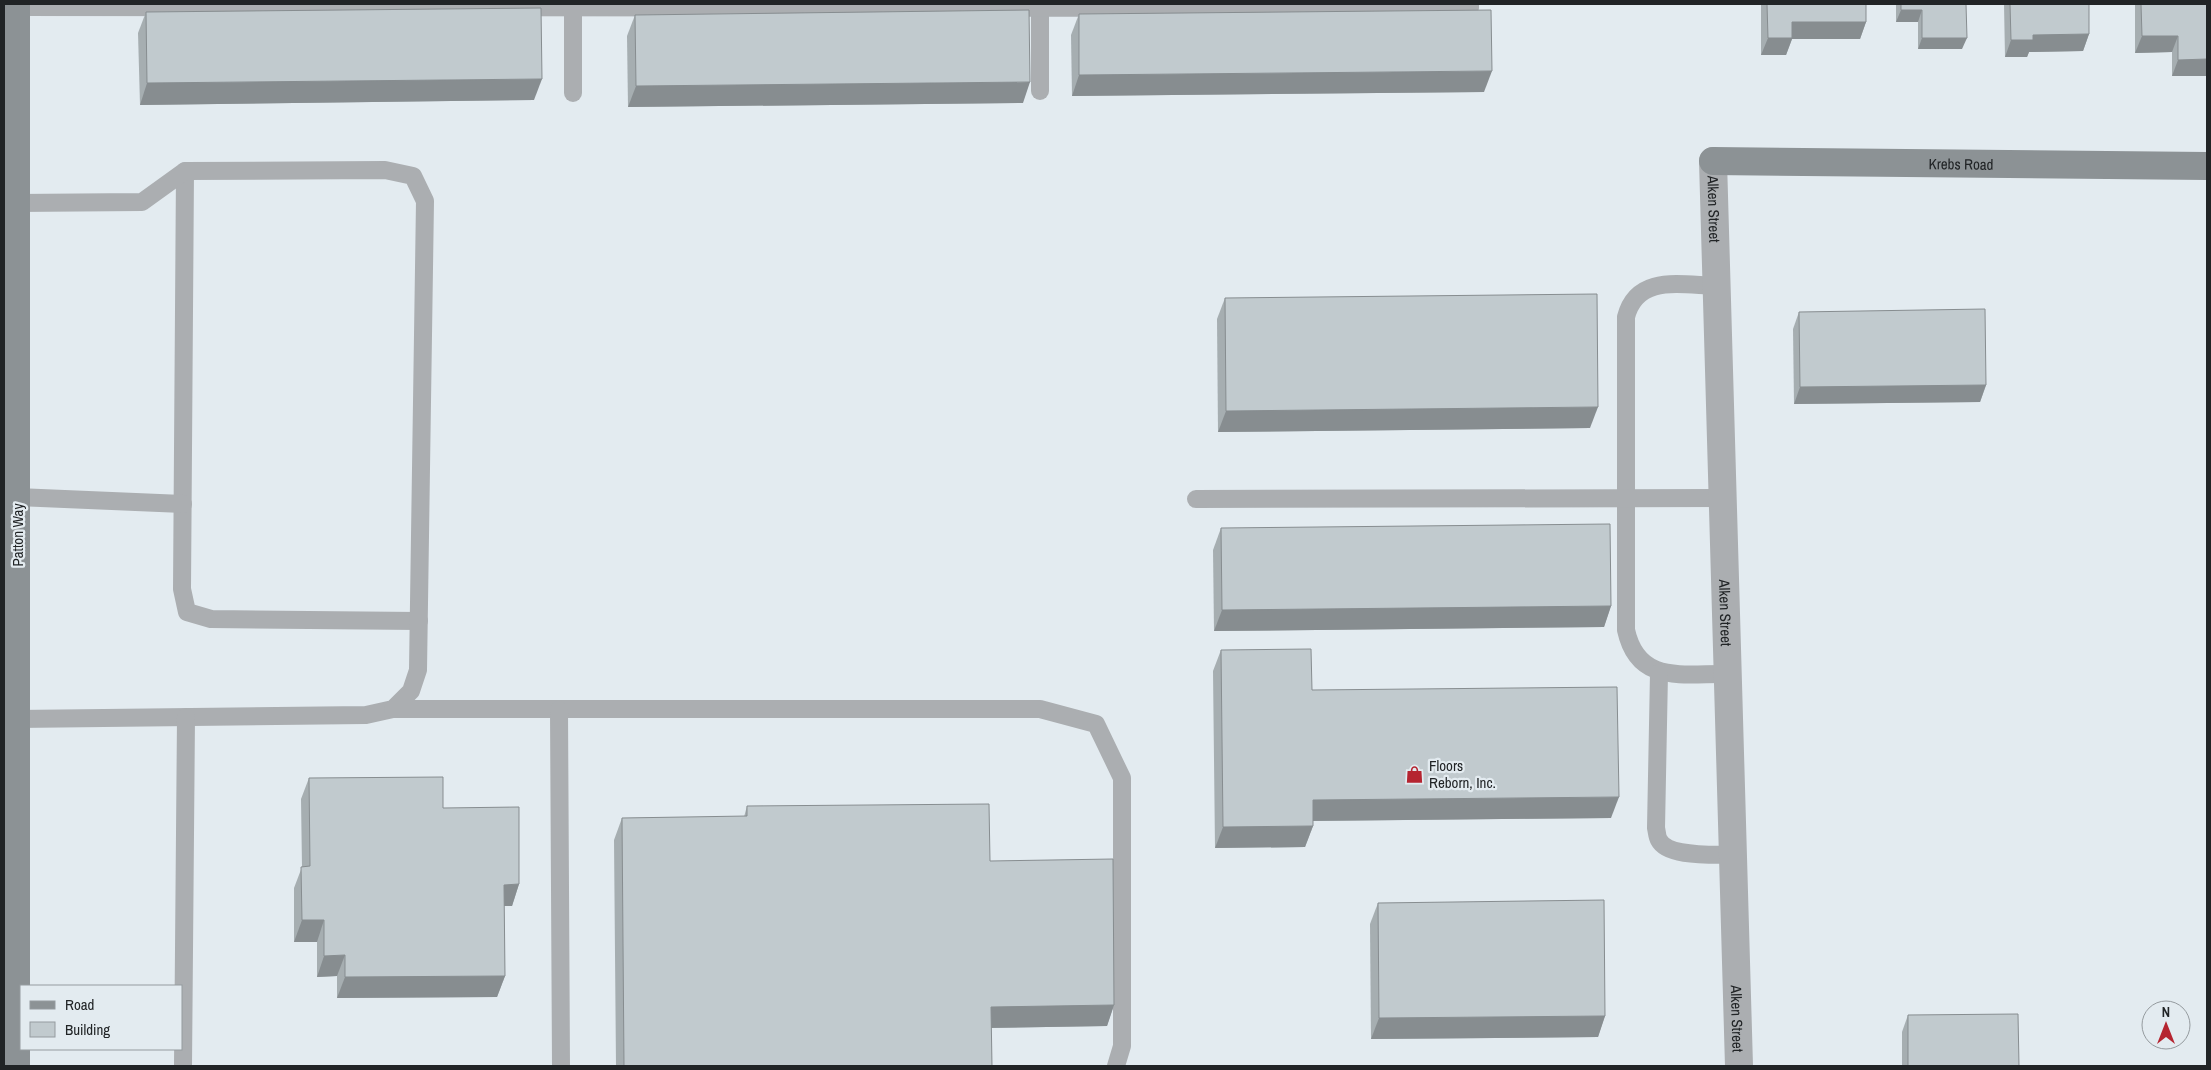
<svg xmlns="http://www.w3.org/2000/svg" width="2211" height="1070" viewBox="0 0 2211 1070" font-family="'Archivo Narrow',sans-serif">
  <rect width="100%" height="100%" fill="#e3ebf0"/>
  <g fill="none" stroke-linecap="round" stroke-linejoin="round">
    <g stroke="#abaeb1" stroke-width="18">
      <path d="M1040 4V91"/>
      <path d="M16 7 1470 8V4"/>
      <path d="M573 93V4"/>
      <path d="M185 171 182 589 187 612 211 619 419 621"/>
      <path d="M16 203 142 202 185 171 385 170 413 176 425 201 418 670 411 691 393 709 366 715 17 719"/>
      <path d="M1716 286C1681 285 1637 274 1626 317V630C1638 685 1683 673 1728 674"/>
      <path d="M17 497 183 504"/>
      <path d="M1196 499 1722 498"/>
      <path d="M1659 673 1656 828C1657 832 1657 837 1659 840 1668 858 1715 854 1733 855"/>
      <path d="M393 709H1040L1096 724 1122 778V1046L1116 1066"/>
      <path d="M559 710 561 1066"/>
      <path d="M183 1066 186 717"/>
    </g>
    <path stroke="#abaeb1" stroke-width="28" id="s1" d="M1713 161 1739 1066"/>
    <g stroke="#8c9295" stroke-width="28">
      <path d="M16 4V1066"/>
      <path id="s2" d="M1713 161 2207 166"/>
    </g>
  </g>
  <g fill="#a6aeb1">
    <path d="M1761 4H1866V22L1860 39H1792L1786 55H1761Z"/>
    <path d="M1896 4H1966L1962 49H1918V22H1896Z"/>
    <path d="M2004 4H2089V34L2083 51 2029 52 2027 57H2005Z"/>
    <path d="M2135 4H2207V76H2172V52L2135 53Z"/>
    <path d="M146 12 534 100 140 105 138 33Z"/>
    <path d="M1079 14 1484 92 1072 96 1071 35Z"/>
    <path d="M635 15 1023 103 628 107 627 36Z"/>
    <path d="M1225 298 1590 428 1218 432 1217 319Z"/>
    <path d="M1799 312 1986 385 1980 402 1794 404 1793 329Z"/>
    <path d="M1221 528 1611 606 1604 627 1214 631 1213 550Z"/>
    <path d="M1221 650 1312 690 1611 818 1313 821V826L1305 847 1215 848 1213 671Z"/>
    <path d="M309 778 443 808 519 884 512 906H504L505 976 497 997 337 998V976L317 977V942H294V888L302 867 301 799Z"/>
    <path d="M747 806 990 861 1114 1005 1107 1026 991 1028 992 1066H616L614 840 622 818 744 817Z"/>
    <path d="M1378 903 1605 1016 1598 1037 1371 1039 1370 924Z"/>
    <path d="M1908 1015 2019 1066H1902V1032Z"/>
  </g>
  <g fill="#878d90">
    <path d="M1901 10H1922L1918 22H1896Z"/>
    <path d="M1792 22H1866L1860 39H1792L1786 55H1761L1768 38Z"/>
    <path d="M2089 34 2083 51 2029 52 2027 57H2005L2011 40 2033 35Z"/>
    <path d="M2142 36H2178L2172 52 2135 53Z"/>
    <path d="M1922 38H1967L1962 49H1918Z"/>
    <path d="M2207 59V76H2172L2178 60Z"/>
    <path d="M1492 71 1484 92 1072 96 1079 75Z"/>
    <path d="M542 79 534 100 140 105 147 83Z"/>
    <path d="M1030 82 1023 103 628 107 636 86Z"/>
    <path d="M1986 385 1980 402 1794 404 1800 387Z"/>
    <path d="M1598 407 1590 428 1218 432 1226 411Z"/>
    <path d="M1611 606 1604 627 1214 631 1222 610Z"/>
    <path d="M1619 797 1611 818 1305 821 1313 800Z"/>
    <path d="M1313 826 1305 847 1215 848 1223 827Z"/>
    <path d="M519 884 512 906H496L504 885Z"/>
    <path d="M302 920H324L317 942H294Z"/>
    <path d="M345 955 337 976 317 977 324 956Z"/>
    <path d="M505 976 497 997 337 998 345 977Z"/>
    <path d="M1114 1005 1107 1026 983 1028 991 1007Z"/>
    <path d="M1605 1016 1598 1037 1371 1039 1379 1018Z"/>
  </g>
  <g fill="#c1cace" stroke="#878d90">
    <path d="M1767 4H1866V22H1792V38H1768Z"/>
    <path d="M1901 4H1966L1967 38H1922V10H1901Z"/>
    <path d="M2010 4H2089V34L2033 35V40H2011Z"/>
    <path d="M2141 4H2207V59L2178 60V36H2142Z"/>
    <path d="M541 8 542 79 147 83 146 12Z"/>
    <path d="M1029 10 1030 82 636 86 635 15Z"/>
    <path d="M1491 10 1492 71 1079 75V14Z"/>
    <path d="M1597 294 1598 407 1226 411 1225 298Z"/>
    <path d="M1985 309 1986 385 1800 387 1799 312Z"/>
    <path d="M1610 524 1611 606 1222 610 1221 528Z"/>
    <path d="M1311 649 1312 690 1617 687 1619 797 1313 800V826L1223 827 1221 650Z"/>
    <path d="M443 777V808L519 807V884L504 885 505 976 345 977V955L324 956V920H302L301 867 310 866 309 778Z"/>
    <path d="M989 804 990 861 1113 859 1114 1005 991 1007 992 1066H624L622 818 747 816V806Z"/>
    <path d="M1604 900 1605 1016 1379 1018 1378 903Z"/>
    <path d="M2018 1014 2019 1066H1908V1015Z"/>
  </g>
  <defs>
    <symbol id="shop-bare" viewBox="-9 -9 18 18"><path d="M-5-2.5h2.3a2.7 3.5 0 0 1 5.4 0H5L5.5 6h-11ZM-1.5-2.5h3a1.5 2.3 0 0 0-3 0Z" fill="#b52430" stroke="#e3ebf0" stroke-width="2.5" paint-order="stroke"/></symbol>
  </defs>
  <g fill-rule="evenodd">
    <use href="#shop-bare" x="1402" y="762" width="25" height="25"/>
  </g>
  <g text-anchor="middle" dominant-baseline="central" stroke-width="4.5" stroke-linejoin="round" paint-order="stroke">
    <g font-size="15" fill="#212426" stroke="#e3ebf0">
      <text stroke="none"><textPath href="#s2" startOffset="248">Krebs Road</textPath></text>
      <text stroke="none"><textPath href="#s1" startOffset="48">Alken Street</textPath></text>
      <text transform="translate(17 535) rotate(-90)">Patton Way</text>
      <text stroke="none"><textPath href="#s1" startOffset="452">Alken Street</textPath></text>
      <text stroke="none"><textPath href="#s1" startOffset="858">Alken Street</textPath></text>
    </g>
    <g font-size="15" fill="#212426" stroke="#e3ebf0" text-anchor="start">
      <text x="1429" y="765">Floors<tspan x="1429" dy="17">Reborn, Inc.</tspan></text>
    </g>
  </g>
  <rect width="2211" height="1070" fill="none" stroke="#212426" stroke-width="10"/>
  <rect x="20" y="985" width="162" height="65" fill="#e3ebf0" stroke="#959b9f"/>
  <rect x="30" y="1001" width="25" height="8" fill="#8c9295" stroke="#959b9f"/>
  <text x="65" y="1010" font-size="15" fill="#212426">Road</text>
  <rect x="30" y="1022" width="25" height="15" fill="#c1cace" stroke="#959b9f"/>
  <text x="65" y="1035" font-size="15" fill="#212426">Building</text>
  <g transform="translate(2166 1025)"><circle r="24" fill="#e3ebf0" stroke="#959b9f"/>
  <path d="M0-4L9 19L0 12L-9 19Z" fill="#b52430"/>
  <text y="-8" font-size="14" font-weight="bold" text-anchor="middle" fill="#212426">N</text>
  </g>
</svg>
